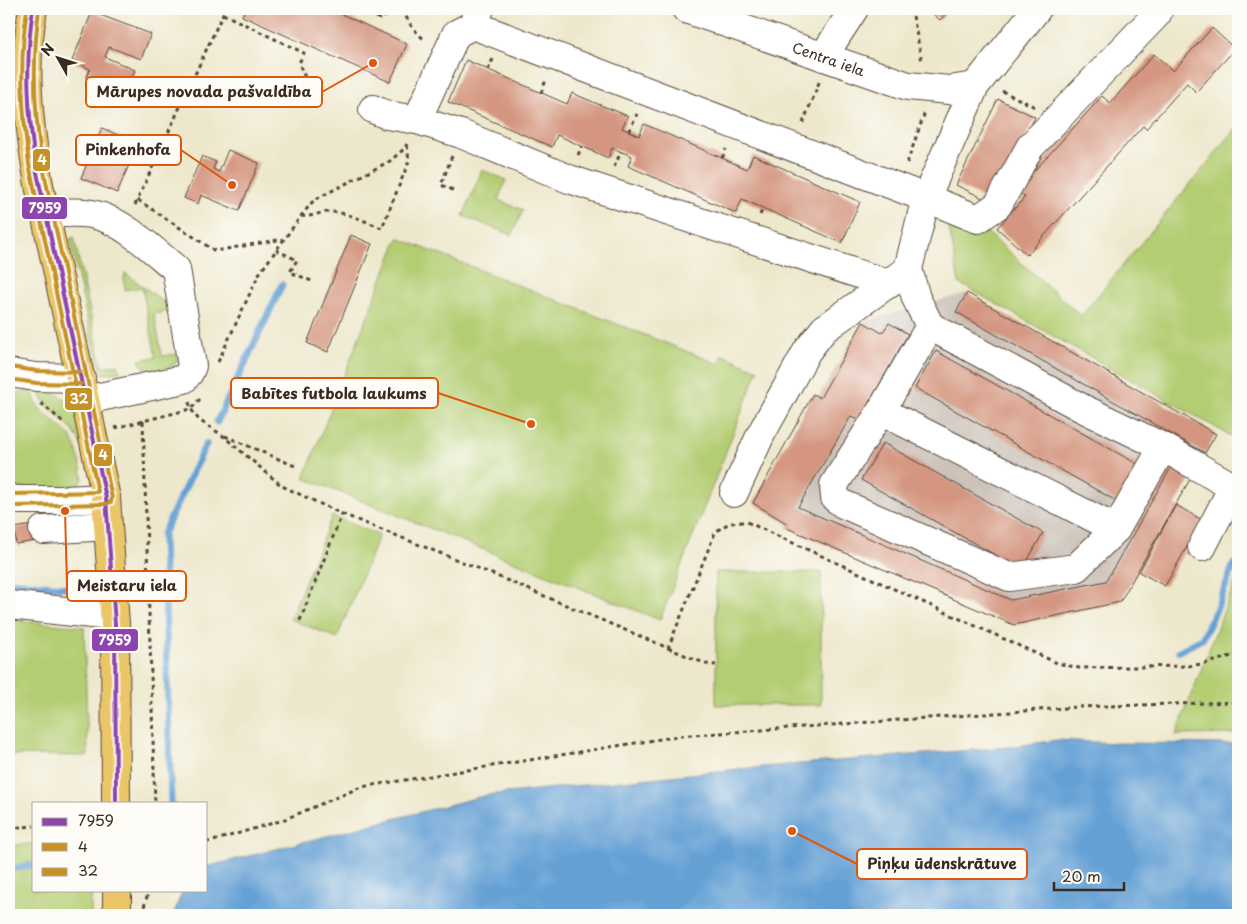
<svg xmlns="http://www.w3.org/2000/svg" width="1247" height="924" viewBox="0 0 1247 924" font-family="'Playpen Sans',sans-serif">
  <rect width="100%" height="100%" fill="#fdfcf7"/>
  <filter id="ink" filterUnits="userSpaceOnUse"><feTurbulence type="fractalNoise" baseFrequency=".02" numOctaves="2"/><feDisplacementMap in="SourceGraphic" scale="10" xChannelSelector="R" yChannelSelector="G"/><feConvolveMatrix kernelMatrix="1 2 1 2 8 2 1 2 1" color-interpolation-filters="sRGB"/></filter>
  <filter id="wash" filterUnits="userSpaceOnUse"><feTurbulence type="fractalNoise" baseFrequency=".0096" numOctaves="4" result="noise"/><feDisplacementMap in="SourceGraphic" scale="20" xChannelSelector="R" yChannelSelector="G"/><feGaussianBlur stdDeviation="1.12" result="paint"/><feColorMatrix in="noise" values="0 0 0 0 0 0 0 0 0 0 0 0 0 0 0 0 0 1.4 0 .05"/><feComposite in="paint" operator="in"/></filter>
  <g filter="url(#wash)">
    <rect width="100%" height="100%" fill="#ede7cb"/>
    <path fill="#ccc2b9" d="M967 293 1216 434 1120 602 1014 625 787 528 788 524 753 503 863 322Z"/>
    <g fill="#b3cd72" stroke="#777c48">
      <path d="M1238 126V440L959 283 947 215 979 225 1081 316Z"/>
      <path d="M482 170 506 180 498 200 523 210 512 235 463 216Z"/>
      <path d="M74 237 102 367 118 364 120 372 103 374 98 370 70 239Z"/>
      <path d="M398 238 719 364 723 355 758 370 660 620 304 478Z"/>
      <path d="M125 273 169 306 170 311 154 314 162 356 177 354V362C166 373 146 377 139 360L156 357 142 287 125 290 124 278Z"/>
      <path d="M40 390C79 396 78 419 84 452 80 441 75 432 67 424 57 413 42 406 40 390Z"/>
      <path d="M29 391 33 393C35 412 57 421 68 434 78 446 80 464 83 479L77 486 70 490 9 487V397L20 392Z"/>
      <path d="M332 516 379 535 337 638 290 619Z"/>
      <rect x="716" y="572" width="105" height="133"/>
      <path d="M1238 574V734L1176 735Z"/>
      <path d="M9 620 84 627 88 756 9 755Z"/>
      <path d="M34 844V890H91V915H9V845Z"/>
    </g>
    <path fill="#65a0d5" stroke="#50657a" d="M1057 740 1115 743 1238 744V915H173L183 890H206V867L487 795 738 769 1009 747Z"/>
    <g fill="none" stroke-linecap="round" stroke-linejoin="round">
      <g stroke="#65a0d5" stroke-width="7">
        <path d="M217 422 282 285"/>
        <path d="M9 582 93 590"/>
        <path d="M1179 651 1202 639 1217 608 1234 564 1238 563"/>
        <path d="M171 803 163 534 206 444"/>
        <path d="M9 869 34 865"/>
      </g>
    </g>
    <g id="blocks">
      <g fill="#d49680">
        <path d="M245 9H340L339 13 407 44 390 82 242 16Z"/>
        <path d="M927 9H950L940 20Z"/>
        <path d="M92 12 151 34 141 59 109 47 105 57 135 70 125 95 86 78 90 69 72 61Z"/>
        <path d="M1212 28 1235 49 1196 92 1187 83 1146 129 1143 126 1027 255 997 228 1025 197 1017 190 1102 96 1110 103 1154 54 1173 71Z"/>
        <path d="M466 60 567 104 572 93 598 104 628 116 622 128 639 136 644 124 747 169 753 155 860 202 842 243 742 199 736 213 628 166 632 156 612 148 608 158 557 135 552 147 448 102Z"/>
        <path d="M998 99 1035 117 993 203 956 185Z"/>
        <path d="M102 128 138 144 117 193 81 178Z"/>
        <path d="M228 150 259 163 239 211 201 195 198 204 184 198 202 156 216 162 213 169 219 172Z"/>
        <path d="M351 235 372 244 328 352 307 343Z"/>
        <path d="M967 293 1216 434 1205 453 956 312Z"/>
        <path d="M863 322 882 333 889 323 908 334 860 419 851 416 798 507 1011 600 1106 581 1173 464 1193 474 1120 602 1014 625 787 528 788 524 753 503 813 394 820 398Z"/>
        <path d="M936 351 1139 465 1118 502 915 388Z"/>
        <path d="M883 443 1043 533 1022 570 861 480Z"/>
        <path d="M1176 505 1202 520 1165 586 1139 572Z"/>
        <path d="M33 525 36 541 16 544 14 528Z"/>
      </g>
    </g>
  </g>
  <g filter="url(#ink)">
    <use href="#blocks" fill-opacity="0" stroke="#564638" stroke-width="1"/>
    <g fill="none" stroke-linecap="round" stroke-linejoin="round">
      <defs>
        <g id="minor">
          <path id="s1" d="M686 9 908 86 949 90 975 86"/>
          <path d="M1037 9 975 86 926 198 908 269 916 298 930 326 1082 408 1163 447 1233 487 1202 547"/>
          <path d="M473 25 926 198 978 219 998 205 1030 147 1157 14 1159 9"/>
          <path d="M823 57 854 9"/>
          <path d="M373 109 387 115 417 120 456 34 473 25 480 9"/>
          <path d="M417 120 461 134 569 179 889 284"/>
          <path d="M46 214C62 213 81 211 96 215 124 222 154 251 176 269L192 366 189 373 184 379 86 400"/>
          <path d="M930 326 881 411 834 485 835 498 843 504 1009 577 1076 568 1116 529 1163 447"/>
          <path d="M9 373 36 377 81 378"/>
          <path d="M881 411 1116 529"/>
          <path d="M734 493 761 434 807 351 824 329 900 275"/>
          <path d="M9 498 14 500H64L106 498"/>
          <path d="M43 530 108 526"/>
          <path d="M9 605 101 615 114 614"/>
        </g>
        <g id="major">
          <path d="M33 9C22 69 29 125 39 185L106 498 115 624 116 803"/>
          <path d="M117 890V915"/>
        </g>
      </defs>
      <use href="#minor" stroke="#564638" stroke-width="30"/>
      <use href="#major" stroke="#564638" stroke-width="30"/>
      <g stroke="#564638" stroke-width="3" stroke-dasharray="4 4" stroke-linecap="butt">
        <path d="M363 9 367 13 380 19 392 13 397 9"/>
        <path d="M403 9C408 23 414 31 425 40"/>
        <path d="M910 9 912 11 922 62"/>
        <path d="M223 14 304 53 299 63 306 80"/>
        <path d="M488 70 493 59"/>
        <path d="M1002 91 1035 107"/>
        <path d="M541 93 546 80"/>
        <path d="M803 123 820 80"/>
        <path d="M629 131 637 114"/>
        <path d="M578 155 582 146"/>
        <path d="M452 156 441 185 453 190"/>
        <path d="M722 158 726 149"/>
        <path d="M907 163 925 112"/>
        <path d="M614 167 621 152"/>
        <path d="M138 200 215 251 283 239"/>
        <path d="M135 205 225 9"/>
        <path d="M760 215 763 208"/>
        <path d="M301 216C311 218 319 212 328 212 346 211 366 222 382 228L409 161 407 145"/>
        <path d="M276 250 297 260 290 272 314 282"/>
        <path d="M218 362 259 274 301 216 314 200 390 161 404 149 407 144"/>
        <path d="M189 402 191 409 199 420 222 435 282 486 342 514 299 623"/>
        <path d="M41 403 63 422"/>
        <path d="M143 421 155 803"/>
        <path d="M115 428 191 409 200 399"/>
        <path d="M225 436 295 466"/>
        <path d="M342 514 480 569 668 648 715 533C725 523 733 522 747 522L1057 663 1079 668 1188 666 1208 663 1238 654"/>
        <path d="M668 648 706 664 716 665"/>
        <path d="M9 828 34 826"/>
        <path d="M206 842 213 841 283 820 361 787 679 736 1079 707 1238 702"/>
        <path d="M144 907 149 890"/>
      </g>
      <use href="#minor" stroke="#fff" stroke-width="28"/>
      <use href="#major" stroke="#ebc669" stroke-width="28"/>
      <defs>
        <path id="bus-1" d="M33 9C25 61 28 111 35 163L106 498 115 624 116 803"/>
        <g id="bus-2">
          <path d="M9 379 36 383 81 384"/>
          <path d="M9 505 14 506 106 504 111 502 112 498 42 162C34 111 32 61 39 10"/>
        </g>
        <g id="bus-3">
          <path d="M10 367 37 371 81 372"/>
          <path d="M11 492 15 494 98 492 29 164C22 111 19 61 27 9"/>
        </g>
      </defs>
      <use href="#bus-1" stroke="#fdfcf7" stroke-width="8"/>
      <use href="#bus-2" stroke="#fdfcf7" stroke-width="8"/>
      <use href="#bus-3" stroke="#fdfcf7" stroke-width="8"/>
      <use href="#bus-1" stroke="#8e44ad" stroke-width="4"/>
      <use href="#bus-2" stroke="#c69225" stroke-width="4"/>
      <use href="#bus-3" stroke="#c69225" stroke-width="4"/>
    </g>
  </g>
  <g text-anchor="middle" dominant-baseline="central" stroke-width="5" stroke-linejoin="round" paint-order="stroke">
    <g font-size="14" fill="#3b2a1e" stroke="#fdfcf7">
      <text stroke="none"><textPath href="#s1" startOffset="151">Centra iela</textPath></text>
    </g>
  </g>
  <path fill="none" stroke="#df570d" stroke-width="2" d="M373 63L322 92M232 185L181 150M531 424L438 393M65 511L67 586M792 831L857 864"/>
  <g fill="#df570d" stroke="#fdfcf7" stroke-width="2">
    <circle cx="373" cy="63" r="5"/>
    <circle cx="232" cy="185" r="5"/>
    <circle cx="531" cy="424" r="5"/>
    <circle cx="65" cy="511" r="5"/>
    <circle cx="792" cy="831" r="5"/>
  </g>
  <g fill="#fdfcf7" stroke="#df570d" stroke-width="2">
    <rect x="86" y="77" width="236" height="30" rx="5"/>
    <rect x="76" y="135" width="105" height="30" rx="5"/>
    <rect x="231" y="378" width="207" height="30" rx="5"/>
    <rect x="67" y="571" width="119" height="30" rx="5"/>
    <rect x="857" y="849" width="170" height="30" rx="5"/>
  </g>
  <g font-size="15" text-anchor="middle" font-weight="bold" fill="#3b2a1e">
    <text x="204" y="97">Mārupes novada pašvaldība</text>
    <text x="128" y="155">Pinkenhofa</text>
    <text x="334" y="399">Babītes futbola laukums</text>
    <text x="127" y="591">Meistaru iela</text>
    <text x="942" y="869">Piņķu ūdenskrātuve</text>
  </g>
  <g stroke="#fdfcf7" stroke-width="2">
    <rect x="32" y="148" width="19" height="24" rx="5" fill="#c69225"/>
    <rect x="21" y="196" width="47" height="24" rx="5" fill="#8e44ad"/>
    <rect x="64" y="387" width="29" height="24" rx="5" fill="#c69225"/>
    <rect x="93" y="443" width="20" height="24" rx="5" fill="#c69225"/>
    <rect x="91" y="628" width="48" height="24" rx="5" fill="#8e44ad"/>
  </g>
  <g font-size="14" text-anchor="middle" font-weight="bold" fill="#fff">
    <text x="42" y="165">4</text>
    <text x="45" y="213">7959</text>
    <text x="79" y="404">32</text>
    <text x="103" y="460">4</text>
    <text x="115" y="645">7959</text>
  </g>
  <rect width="1247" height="924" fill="none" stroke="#fdfcf7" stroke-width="30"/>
  <rect x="32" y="802" width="175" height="90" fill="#fdfcf7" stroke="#afa8a0"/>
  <rect x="42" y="818" width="25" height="8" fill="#8e44ad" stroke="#afa8a0"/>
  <text x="78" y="826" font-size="15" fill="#3b2a1e">7959</text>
  <rect x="42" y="843" width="25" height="8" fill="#c69225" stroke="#afa8a0"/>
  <text x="78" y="852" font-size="15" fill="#3b2a1e">4</text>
  <rect x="42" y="868" width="25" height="8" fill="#c69225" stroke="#afa8a0"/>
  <text x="78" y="876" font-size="15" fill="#3b2a1e">32</text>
  <g transform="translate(58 58) rotate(309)" stroke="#fdfcf7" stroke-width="4" paint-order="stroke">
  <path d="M0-4L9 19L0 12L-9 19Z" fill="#3b2a1e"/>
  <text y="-8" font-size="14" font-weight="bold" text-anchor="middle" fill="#3b2a1e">N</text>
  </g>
  <path d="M1054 882v8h70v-8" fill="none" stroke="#3b2a1e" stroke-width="2.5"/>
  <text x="1062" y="882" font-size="15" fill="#3b2a1e" stroke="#fdfcf7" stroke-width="4" paint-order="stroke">20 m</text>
</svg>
